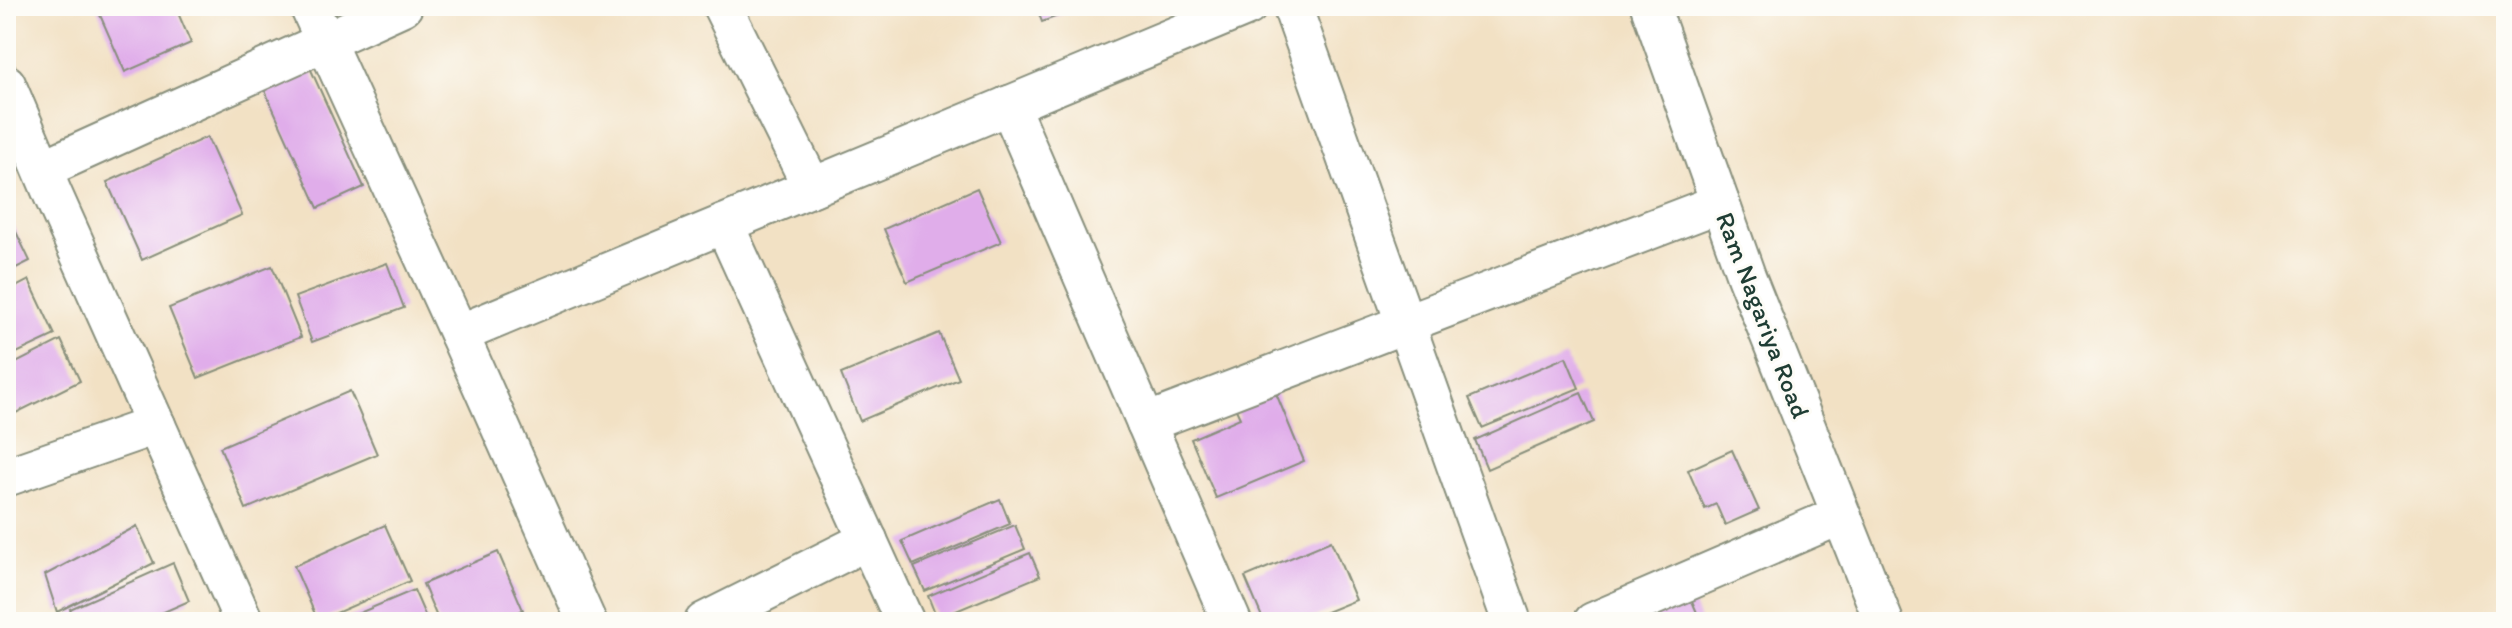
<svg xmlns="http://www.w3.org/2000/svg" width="2512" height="628" viewBox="0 0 2512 628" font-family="Itim,sans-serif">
  <rect width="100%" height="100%" fill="#fdfcf7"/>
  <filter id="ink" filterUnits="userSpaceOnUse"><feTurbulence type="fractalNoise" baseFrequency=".0125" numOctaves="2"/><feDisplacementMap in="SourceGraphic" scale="16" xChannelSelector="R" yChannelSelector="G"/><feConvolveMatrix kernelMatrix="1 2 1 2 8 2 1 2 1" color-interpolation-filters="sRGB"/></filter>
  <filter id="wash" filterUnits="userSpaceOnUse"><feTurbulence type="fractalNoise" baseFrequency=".006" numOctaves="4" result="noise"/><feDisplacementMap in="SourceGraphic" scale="32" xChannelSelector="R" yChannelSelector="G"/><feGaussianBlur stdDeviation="1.8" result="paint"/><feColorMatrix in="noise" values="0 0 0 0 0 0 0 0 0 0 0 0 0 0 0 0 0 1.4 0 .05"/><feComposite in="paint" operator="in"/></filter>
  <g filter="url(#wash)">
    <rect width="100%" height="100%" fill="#f2e1c4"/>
    <g id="blocks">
      <g fill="#e0adea">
        <path d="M96 6H175L191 43 125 72Z"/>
        <path d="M1036 6H1084L1042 22Z"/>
        <path d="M307 61 364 187 318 208 261 82Z"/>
        <path d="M207 137 242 215 142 260 107 182Z"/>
        <path d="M977 188 1001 242 907 282 884 229Z"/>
        <path d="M6 211 30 261 6 273Z"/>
        <path d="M387 263 404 308 312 342 295 297Z"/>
        <path d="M272 266 301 337 198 378 169 308Z"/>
        <path d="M29 280 55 335 6 358V292Z"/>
        <path d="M939 333 959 379 860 421 841 374Z"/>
        <path d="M61 340 80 381 6 418V368Z"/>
        <path d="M1566 357 1579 388 1482 428 1469 398Z"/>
        <path d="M1273 386 1304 461 1216 498 1191 439 1240 418 1233 403Z"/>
        <path d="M350 391 377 454 246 509 220 447Z"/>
        <path d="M1581 393 1594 422 1487 469 1475 440Z"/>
        <path d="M1732 450 1759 510 1725 525 1716 504 1705 509 1688 470Z"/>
        <path d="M1000 499 1010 524 913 565 902 541Z"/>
        <path d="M385 525 410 581 318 621 294 566Z"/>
        <path d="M1015 525 1025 549 925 591 914 567Z"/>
        <path d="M137 526 154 563 57 612 45 575Z"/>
        <path d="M1331 541 1356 600 1302 622H1264L1245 577Z"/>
        <path d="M498 552 523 610 496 622H439L423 584Z"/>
        <path d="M1030 553 1040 576 937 619 928 596Z"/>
        <path d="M173 563 189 601 141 622H76L70 609Z"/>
        <path d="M414 590 428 622H338Z"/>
        <path d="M1689 594 1701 622H1635Z"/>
      </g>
    </g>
  </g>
  <g filter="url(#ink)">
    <use href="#blocks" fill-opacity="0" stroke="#888f7c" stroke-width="2"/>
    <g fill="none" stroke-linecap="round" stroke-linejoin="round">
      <defs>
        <g id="minor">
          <path d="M309 6 459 334"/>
          <path d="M722 6 812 187"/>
          <path d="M1292 6 1512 622"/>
          <path d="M1650 6 1746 276 1884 622"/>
          <path d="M6 84 53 195 244 622"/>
          <path d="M1009 105 1232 622"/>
          <path d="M43 169 403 6"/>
          <path d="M724 224 905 622"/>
          <path d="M1146 423 1720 203"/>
          <path d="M6 477 156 425"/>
          <path d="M587 622 459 334 1248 6"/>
          <path d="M704 622 868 540"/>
          <path d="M1593 622 1841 515"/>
        </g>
      </defs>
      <use href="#minor" stroke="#888f7c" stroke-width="42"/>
      <use href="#minor" stroke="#fff" stroke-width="38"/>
    </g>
  </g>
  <g text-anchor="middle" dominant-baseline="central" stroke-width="6" stroke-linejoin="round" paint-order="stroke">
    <g font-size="26" fill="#1f3d34" stroke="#fdfcf7">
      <text transform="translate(1763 315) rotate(69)">Ram Nagariya Road</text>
    </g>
  </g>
  <rect width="2512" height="628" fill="none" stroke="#fdfcf7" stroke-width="32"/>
</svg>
